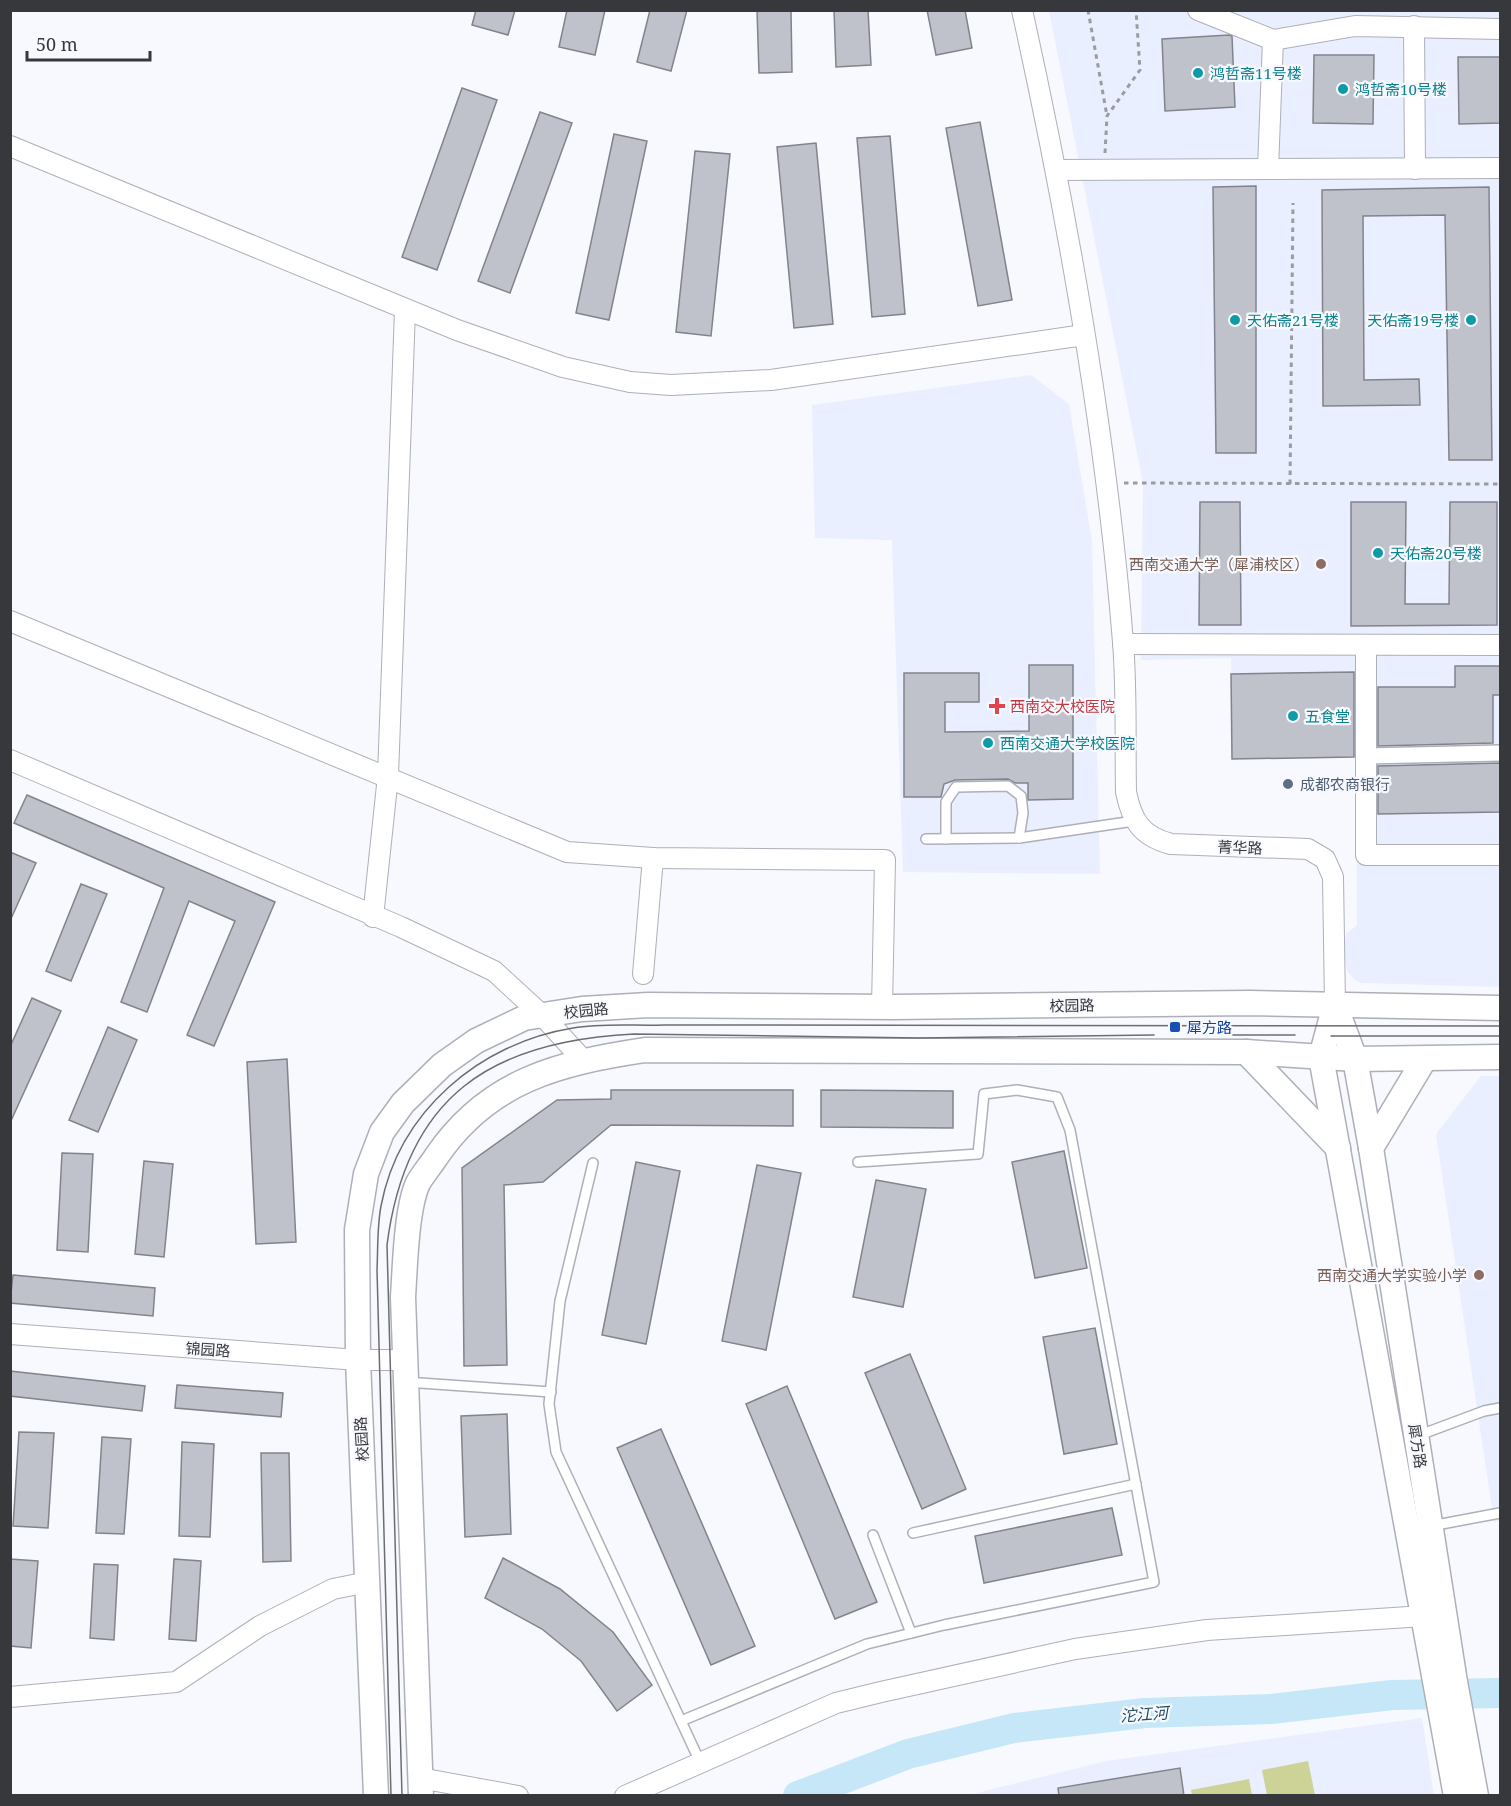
<svg xmlns="http://www.w3.org/2000/svg" width="1511" height="1806" viewBox="0 0 1511 1806" font-family="'Noto Serif','Noto Sans SC',serif">
  <rect width="100%" height="100%" fill="#f7f9fe"/>
  <g fill="#e9effe">
    <path d="M1049 11H1500V987L1362 983 1356 981 1347 971 1343 943 1347 933 1357 925 1356 757 1232 759 1231 658 1141 660 1143 483Z"/>
    <path d="M1031 375 1069 404 1092 541 1100 874 903 872 892 540 815 538 812 405Z"/>
    <path d="M1481 1076H1500V1521L1494 1522 1436 1134Z"/>
    <path d="M1422 1718 1434 1795 965 1796 1106 1761Z"/>
  </g>
  <g fill="#cdd297">
    <path d="M1308 1761 1315 1795H1267L1262 1770Z"/>
    <path d="M1249 1779 1252 1795H1192L1191 1790Z"/>
  </g>
  <g fill="none" stroke-linecap="round" stroke-linejoin="round">
    <path stroke="#c5e7f8" stroke-width="30" d="M798 1796 908 1754 1014 1728 1145 1713 1271 1709 1392 1695 1500 1693"/>
  </g>
  <g fill="#bfc2ca" stroke="#81848c" stroke-width="1.5">
    <path d="M476 10H515L508 35 472 25Z"/>
    <path d="M567 10H605L595 55 559 47Z"/>
    <path d="M650 10H687L671 71 637 62Z"/>
    <path d="M757 10H791L792 72 759 73Z"/>
    <path d="M834 10H868L871 65 836 67Z"/>
    <path d="M927 10H965L972 48 936 55Z"/>
    <path d="M1229 35 1232 36 1235 107 1165 111 1162 39Z"/>
    <path d="M1314 55H1374L1373 124 1313 123Z"/>
    <path d="M1458 57H1500V123L1459 124Z"/>
    <path d="M462 88 497 100 437 270 402 257Z"/>
    <path d="M540 112 572 123 510 293 478 281Z"/>
    <path d="M980 122 1012 300 978 306 946 128Z"/>
    <path d="M614 134 647 141 609 320 576 313Z"/>
    <path d="M890 136 905 314 872 317 857 138Z"/>
    <path d="M816 143 833 324 794 328 777 147Z"/>
    <path d="M695 151 730 154 711 336 676 332Z"/>
    <path d="M1256 186V453H1216L1213 187Z"/>
    <path d="M1489 187 1492 460H1449L1445 215 1363 216 1364 380 1419 379 1420 405 1323 406 1322 190Z"/>
    <path d="M1200 502H1240L1241 625H1199Z"/>
    <path d="M1351 502H1406L1405 604H1449L1450 502H1497V625L1351 626Z"/>
    <path d="M1029 665H1073V799L1028 800V783H1015L1008 779 955 780 944 784 941 797H904V673H979V702H945V732L1029 731Z"/>
    <path d="M1455 666H1500V695H1493V743L1378 746V687H1455Z"/>
    <path d="M1354 672V757L1232 759 1231 674Z"/>
    <path d="M1500 763V812L1378 814V766Z"/>
    <path d="M27 795 275 902 214 1046 187 1035 235 921 189 901 147 1012 121 1002 164 888 14 823Z"/>
    <path d="M10 852 36 863 10 921Z"/>
    <path d="M81 884 107 894 71 981 46 971Z"/>
    <path d="M32 998 61 1011 10 1123V1047Z"/>
    <path d="M108 1027 137 1040 98 1132 69 1120Z"/>
    <path d="M287 1059 296 1242 256 1244 247 1062Z"/>
    <path d="M611 1090H793V1126L611 1125 543 1182 504 1185 507 1365 464 1366 462 1168 557 1100 611 1099Z"/>
    <path d="M821 1090 953 1091V1128L821 1127Z"/>
    <path d="M1064 1151 1087 1268 1035 1278 1012 1162Z"/>
    <path d="M62 1153 93 1154 88 1252 57 1250Z"/>
    <path d="M144 1161 173 1164 164 1257 135 1254Z"/>
    <path d="M636 1162 680 1171 646 1344 602 1335Z"/>
    <path d="M757 1165 801 1173 766 1350 722 1341Z"/>
    <path d="M876 1180 926 1189 903 1307 853 1297Z"/>
    <path d="M13 1275 155 1288 153 1316 10 1303Z"/>
    <path d="M1095 1328 1117 1444 1064 1454 1043 1337Z"/>
    <path d="M910 1354 966 1489 922 1509 865 1373Z"/>
    <path d="M10 1371 145 1386 142 1411 10 1396Z"/>
    <path d="M177 1385 283 1393 281 1417 175 1408Z"/>
    <path d="M787 1386 877 1602 835 1619 746 1404Z"/>
    <path d="M507 1414 511 1534 465 1537 461 1416Z"/>
    <path d="M661 1429 755 1646 711 1665 617 1448Z"/>
    <path d="M19 1432 54 1433 48 1528 13 1526Z"/>
    <path d="M102 1437 131 1439 124 1534 96 1533Z"/>
    <path d="M182 1442 214 1444 210 1537 179 1536Z"/>
    <path d="M261 1453H289L291 1561 263 1562Z"/>
    <path d="M1112 1508 1122 1555 984 1583 975 1536Z"/>
    <path d="M503 1558 560 1589 613 1632 652 1685 617 1711 581 1661 542 1629 485 1598Z"/>
    <path d="M10 1559 38 1561 31 1648 10 1646Z"/>
    <path d="M174 1559 201 1561 196 1641 169 1639Z"/>
    <path d="M94 1564 118 1565 114 1640 90 1638Z"/>
    <path d="M1180 1768 1184 1796H1059L1058 1788Z"/>
  </g>
  <g fill="none" stroke-linecap="round" stroke-linejoin="round">
    <defs>
      <g id="service">
        <path d="M926 839 1019 838 1134 821"/>
        <path d="M946 839V802L956 787 1008 786 1021 796 1023 813 1019 838"/>
        <path d="M593 1163 560 1301 549 1404 556 1452 700 1762"/>
        <path d="M406 1382 551 1392"/>
        <path d="M1417 1436 1484 1411 1500 1408"/>
        <path d="M1431 1526 1500 1513"/>
        <path d="M913 1533 1136 1484"/>
        <path d="M873 1535 911 1633"/>
        <path d="M681 1721 867 1644 944 1625 1154 1582 1070 1130 1057 1097 1017 1090 984 1094 978 1154 858 1162"/>
      </g>
      <path id="pedestrian" d="M1367 756 1500 753"/>
      <g id="minor">
        <path d="M1022 10C1068 218 1106 430 1123 642 1127 692 1125 742 1126 792 1132 821 1141 836 1171 844L1308 849 1325 859 1333 877 1335 1005"/>
        <path d="M1198 10 1273 40"/>
        <path d="M1414 26 1415 169"/>
        <path d="M10 146 457 330 563 367 630 382 671 385 771 380 1084 335"/>
        <path d="M1268 169 1273 40 1355 26 1500 29"/>
        <path d="M1057 170 1500 168"/>
        <path d="M10 621 567 852 653 858 885 860 882 1007"/>
        <path d="M1123 644 1500 645"/>
        <path d="M1366 645V855H1500"/>
        <path d="M10 760 401 927 494 971 542 1015 583 1060"/>
        <path d="M373 917 388 776 405 310"/>
        <path d="M643 974 653 858"/>
        <path d="M10 1334 358 1360H406"/>
        <path d="M10 1697 176 1682 260 1626 333 1589 368 1582"/>
        <path d="M420 1778 518 1796"/>
        <path d="M625 1796 836 1703 881 1692 1075 1649 1207 1630 1424 1616"/>
      </g>
      <g id="tertiary">
        <path d="M1335 1005 1321 1057 1456 1796"/>
        <path d="M1335 1005 1355 1059 1371 1148 1455 1682 1476 1796"/>
        <path d="M1246 1052 1338 1148"/>
        <path d="M1371 1148 1424 1060"/>
        <path d="M376 1796 358 1360 357 1230 366 1174 382 1132 403 1103 442 1065 476 1041 524 1018 582 1009 648 1005 893 1007 1250 1003 1500 1008"/>
        <path d="M421 1796 403 1297C405 1268 406 1209 418 1183 423 1174 431 1165 436 1157 488 1080 559 1063 645 1050L1246 1052 1355 1059 1500 1057"/>
      </g>
    </defs>
    <use href="#service" stroke="#adb0b8" stroke-width="12"/>
    <use href="#pedestrian" stroke="#adb0b8" stroke-width="18"/>
    <use href="#minor" stroke="#adb0b8" stroke-width="22"/>
    <use href="#tertiary" stroke="#adb0b8" stroke-width="27"/>
    <g stroke="#9b9ca0" stroke-width="3" stroke-dasharray="4.5 4.5" stroke-linecap="butt">
      <path d="M1088 10 1107 116"/>
      <path d="M1105 153 1107 116 1140 70 1136 10"/>
      <path d="M1124 483 1500 484"/>
      <path d="M1290 484 1293 203"/>
    </g>
    <use href="#service" stroke="#fff" stroke-width="9"/>
    <use href="#pedestrian" stroke="#fff" stroke-width="15"/>
    <use href="#minor" stroke="#fff" stroke-width="20"/>
    <use href="#tertiary" stroke="#fff" stroke-width="24"/>
    <g stroke="#6c6d71" stroke-width="1.5">
      <path d="M1226 1035H1295"/>
      <path d="M1331 1036H1500"/>
      <path d="M391 1796 377 1270C378 1249 377 1227 381 1206 399 1111 480 1043 573 1028 602 1023 635 1026 664 1025L1500 1026"/>
      <path d="M402 1796 387 1245C406 1096 491 1041 634 1034L919 1038 1154 1035"/>
    </g>
  </g>
  <g fill="#0f9aa8" stroke="#f7f9fe" stroke-width="2">
    <circle cx="1198" cy="73" r="6"/>
    <circle cx="1343" cy="89" r="6"/>
    <circle cx="1235" cy="320" r="6"/>
    <circle cx="1471" cy="320" r="6"/>
    <circle cx="1378" cy="553" r="6"/>
    <circle cx="1293" cy="716" r="6"/>
    <circle cx="988" cy="743" r="6"/>
  </g>
  <g fill="#8d6e63" stroke="#f7f9fe" stroke-width="2">
    <circle cx="1321" cy="564" r="6"/>
    <circle cx="1479" cy="1275" r="6"/>
  </g>
  <path fill="#e0444e" stroke="#f7f9fe" stroke-width="2" d="M994 697h6v6h6v6h-6v6h-6v-6h-6v-6h6z"/>
  <circle fill="#5c6f8a" stroke="#f7f9fe" stroke-width="2" cx="1288" cy="784" r="6"/>
  <rect fill="#1a4fb4" stroke="#f7f9fe" stroke-width="2" x="1169" y="1021" width="12" height="12" rx="3"/>
  <g text-anchor="middle" dominant-baseline="central" stroke-width="4.5" stroke-linejoin="round" paint-order="stroke">
    <g font-size="15" fill="#0d838f" stroke="#f7f9fe" text-anchor="start">
      <text x="1210" y="73">鸿哲斋11号楼</text>
      <text x="1355" y="89">鸿哲斋10号楼</text>
      <text x="1247" y="320">天佑斋21号楼</text>
      <text x="1459" y="320" text-anchor="end">天佑斋19号楼</text>
      <text x="1390" y="553">天佑斋20号楼</text>
      <text x="1305" y="716">五食堂</text>
      <text x="1000" y="743">西南交通大学校医院</text>
    </g>
    <g font-size="15" fill="#785e54" stroke="#f7f9fe" text-anchor="end">
      <text x="1309" y="564">西南交通大学（犀浦校区）</text>
      <text x="1467" y="1275">西南交通大学实验小学</text>
    </g>
    <g font-size="15" fill="#be3a42" stroke="#f7f9fe" text-anchor="start">
      <text x="1010" y="706">西南交大校医院</text>
    </g>
    <g font-size="15" fill="#4e5e75" stroke="#f7f9fe" text-anchor="start">
      <text x="1300" y="784">成都农商银行</text>
    </g>
    <g font-size="15" fill="#37383b" stroke="#f7f9fe">
      <text transform="translate(1240 847) rotate(2)">菁华路</text>
      <text transform="translate(1072 1005) rotate(-1)">校园路</text>
      <text transform="translate(586 1010) rotate(-6)">校园路</text>
      <text transform="translate(208 1349) rotate(4)">锦园路</text>
      <text transform="translate(361 1439) rotate(-93)">校园路</text>
      <text transform="translate(1418 1446) rotate(81)">犀方路</text>
    </g>
    <g font-size="15" fill="#164399" stroke="#f7f9fe" text-anchor="start">
      <text x="1187" y="1027">犀方路</text>
    </g>
    <g font-size="16" font-style="italic" fill="#244c5e" stroke="#f7f9fe">
      <text transform="translate(1144 1714) rotate(-4)">沱江河</text>
    </g>
  </g>
  <rect width="1511" height="1806" fill="none" stroke="#37383b" stroke-width="24"/>
  <path d="M27 51v9h123v-9" fill="none" stroke="#37383b" stroke-width="3"/>
  <text x="36" y="51" font-size="18" fill="#37383b" stroke="#f7f9fe" stroke-width="4.5" paint-order="stroke">50 m</text>
</svg>
